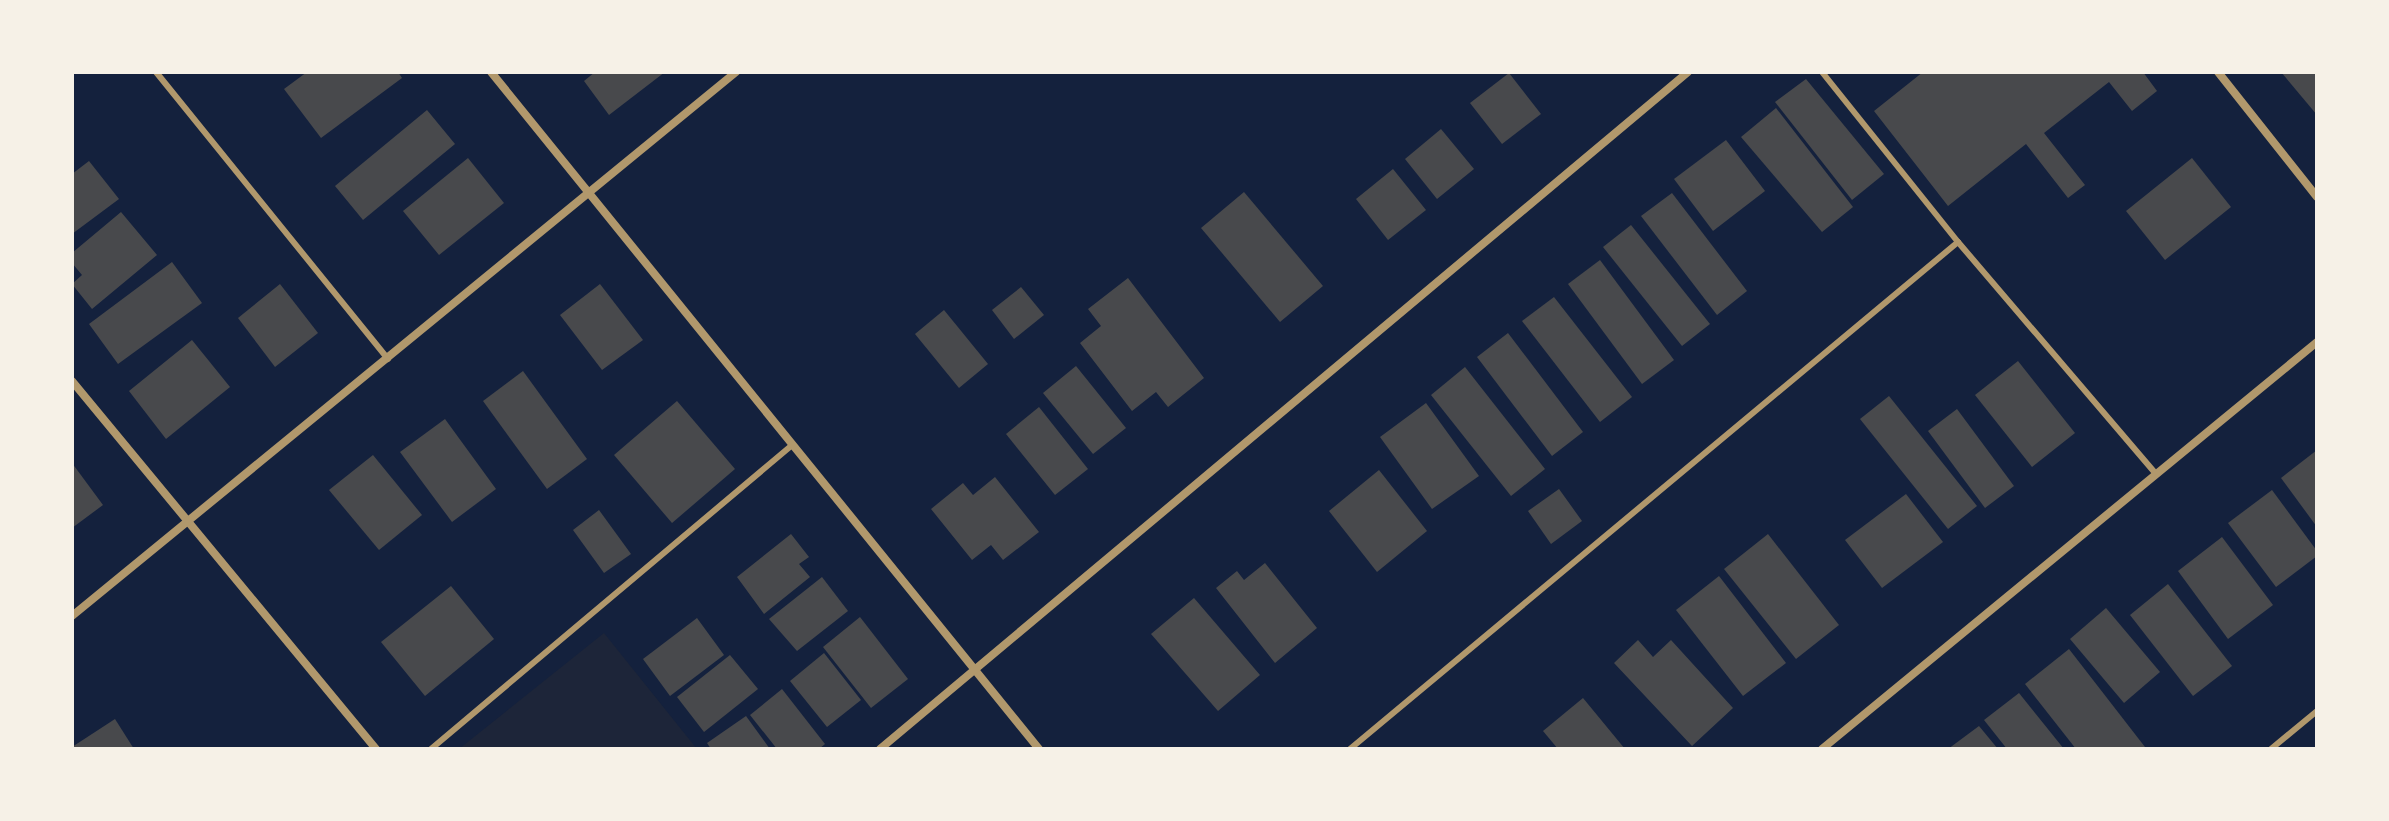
<svg xmlns="http://www.w3.org/2000/svg" width="2389" height="821" viewBox="0 0 2389 821" font-family="Roboto,sans-serif">
  <rect width="100%" height="100%" fill="#14213d"/>
  <path fill="#1d2539" d="M604 633 697 749H459Z"/>
  <g fill="#48494c">
    <path d="M307 72H398L402 78 321 138 284 89Z"/>
    <path d="M595 72H665L609 115 584 81Z"/>
    <path d="M1923 72H2143L2157 91 2132 111 2109 82 2044 133 2085 185 2068 198 2026 144 1948 206 1874 111Z"/>
    <path d="M2281 72H2317V115Z"/>
    <path d="M1509 73 1541 114 1502 144 1470 103Z"/>
    <path d="M1806 79 1884 174 1852 200 1775 102Z"/>
    <path d="M1776 108 1853 207 1822 232 1741 137Z"/>
    <path d="M427 110 455 144 363 220 335 186Z"/>
    <path d="M1441 129 1474 169 1437 199 1405 159Z"/>
    <path d="M1726 140 1765 191 1713 231 1674 179Z"/>
    <path d="M468 158 504 203 439 255 403 211Z"/>
    <path d="M2192 158 2231 207 2165 260 2126 211Z"/>
    <path d="M89 161 119 199 72 234V174Z"/>
    <path d="M1393 169 1426 210 1388 240 1356 199Z"/>
    <path d="M1244 192 1323 286 1280 322 1201 228Z"/>
    <path d="M1672 193 1747 291 1717 315 1641 216Z"/>
    <path d="M121 212 157 255 92 309 72 284 82 275 72 263V253Z"/>
    <path d="M1631 225 1710 324 1682 346 1603 247Z"/>
    <path d="M1600 260 1674 360 1642 384 1568 284Z"/>
    <path d="M172 262 202 303 118 364 89 324Z"/>
    <path d="M1128 278 1204 378 1168 407 1156 392 1132 411 1080 343 1101 326 1088 309Z"/>
    <path d="M280 284 318 333 275 367 238 318Z"/>
    <path d="M600 284 643 340 602 370 560 315Z"/>
    <path d="M1021 287 1044 315 1014 339 992 310Z"/>
    <path d="M1554 297 1632 397 1600 422 1522 321Z"/>
    <path d="M944 310 988 364 959 388 915 334Z"/>
    <path d="M1508 333 1583 432 1552 456 1477 357Z"/>
    <path d="M192 340 230 387 166 439 129 391Z"/>
    <path d="M2018 361 2075 433 2032 467 1975 395Z"/>
    <path d="M1076 366 1126 428 1093 454 1043 393Z"/>
    <path d="M1465 367 1545 469 1511 496 1431 395Z"/>
    <path d="M523 371 587 459 547 489 483 401Z"/>
    <path d="M1889 396 1977 506 1948 529 1860 419Z"/>
    <path d="M677 401 735 469 672 523 614 455Z"/>
    <path d="M1426 403 1479 476 1432 509 1380 437Z"/>
    <path d="M1039 407 1088 469 1055 495 1006 434Z"/>
    <path d="M1957 409 2014 486 1985 508 1928 431Z"/>
    <path d="M445 419 496 489 452 522 400 452Z"/>
    <path d="M2317 450V527L2281 478Z"/>
    <path d="M373 455 422 515 379 550 329 490Z"/>
    <path d="M72 463 103 505 72 528Z"/>
    <path d="M1379 470 1427 531 1377 572 1329 511Z"/>
    <path d="M995 477 1039 532 1003 560 991 545 972 560 931 509 963 483 973 495Z"/>
    <path d="M1559 489 1582 521 1551 544 1528 511Z"/>
    <path d="M2272 490 2317 551V556L2276 587 2228 523Z"/>
    <path d="M1906 494 1943 542 1882 588 1845 540Z"/>
    <path d="M599 510 631 554 604 573 573 530Z"/>
    <path d="M791 534 809 557 799 564 810 577 764 614 737 577Z"/>
    <path d="M1768 534 1839 625 1796 659 1724 569Z"/>
    <path d="M2222 537 2273 605 2228 639 2178 571Z"/>
    <path d="M1265 563 1317 628 1275 663 1216 588 1237 571 1244 580Z"/>
    <path d="M1719 576 1786 663 1743 696 1676 610Z"/>
    <path d="M822 577 848 611 797 651 769 619Z"/>
    <path d="M2168 584 2232 666 2193 696 2130 615Z"/>
    <path d="M451 586 494 639 425 696 381 642Z"/>
    <path d="M1194 598 1260 675 1218 711 1151 634Z"/>
    <path d="M2106 608 2160 672 2124 703 2070 639Z"/>
    <path d="M860 617 908 679 871 708 823 647Z"/>
    <path d="M697 618 724 655 670 696 643 659Z"/>
    <path d="M1638 640 1653 657 1671 640 1733 708 1692 746 1614 663Z"/>
    <path d="M2069 649 2145 747 2143 749H2076L2025 684Z"/>
    <path d="M824 653 861 700 827 727 790 681Z"/>
    <path d="M730 655 758 689 704 732 677 697Z"/>
    <path d="M782 689 825 744 819 749H777L750 715Z"/>
    <path d="M2019 693 2064 749H2007L1984 720Z"/>
    <path d="M1583 698 1625 749H1558L1543 731Z"/>
    <path d="M746 716 770 749H711L707 743Z"/>
    <path d="M115 719 134 749H72V747Z"/>
    <path d="M1979 726 1998 749H1948Z"/>
  </g>
  <g fill="none" stroke-linecap="round" stroke-linejoin="round">
    <g stroke="#b1986c" stroke-width="6">
      <path d="M156 72 388 359"/>
      <path d="M1822 72 1958 242 2156 474"/>
      <path d="M431 749 791 446"/>
      <path d="M1350 749 1958 242"/>
      <path d="M2271 749 2317 711"/>
    </g>
    <g stroke="#b1986c" stroke-width="8">
      <path d="M491 72 1039 749"/>
      <path d="M2218 72 2317 197"/>
      <path d="M72 381 376 749"/>
      <path d="M72 616 736 72"/>
      <path d="M880 749 1688 72"/>
      <path d="M1822 749 2317 342"/>
    </g>
  </g>
  <rect width="2389" height="821" fill="none" stroke="#f6f1e7" stroke-width="148"/>
</svg>
